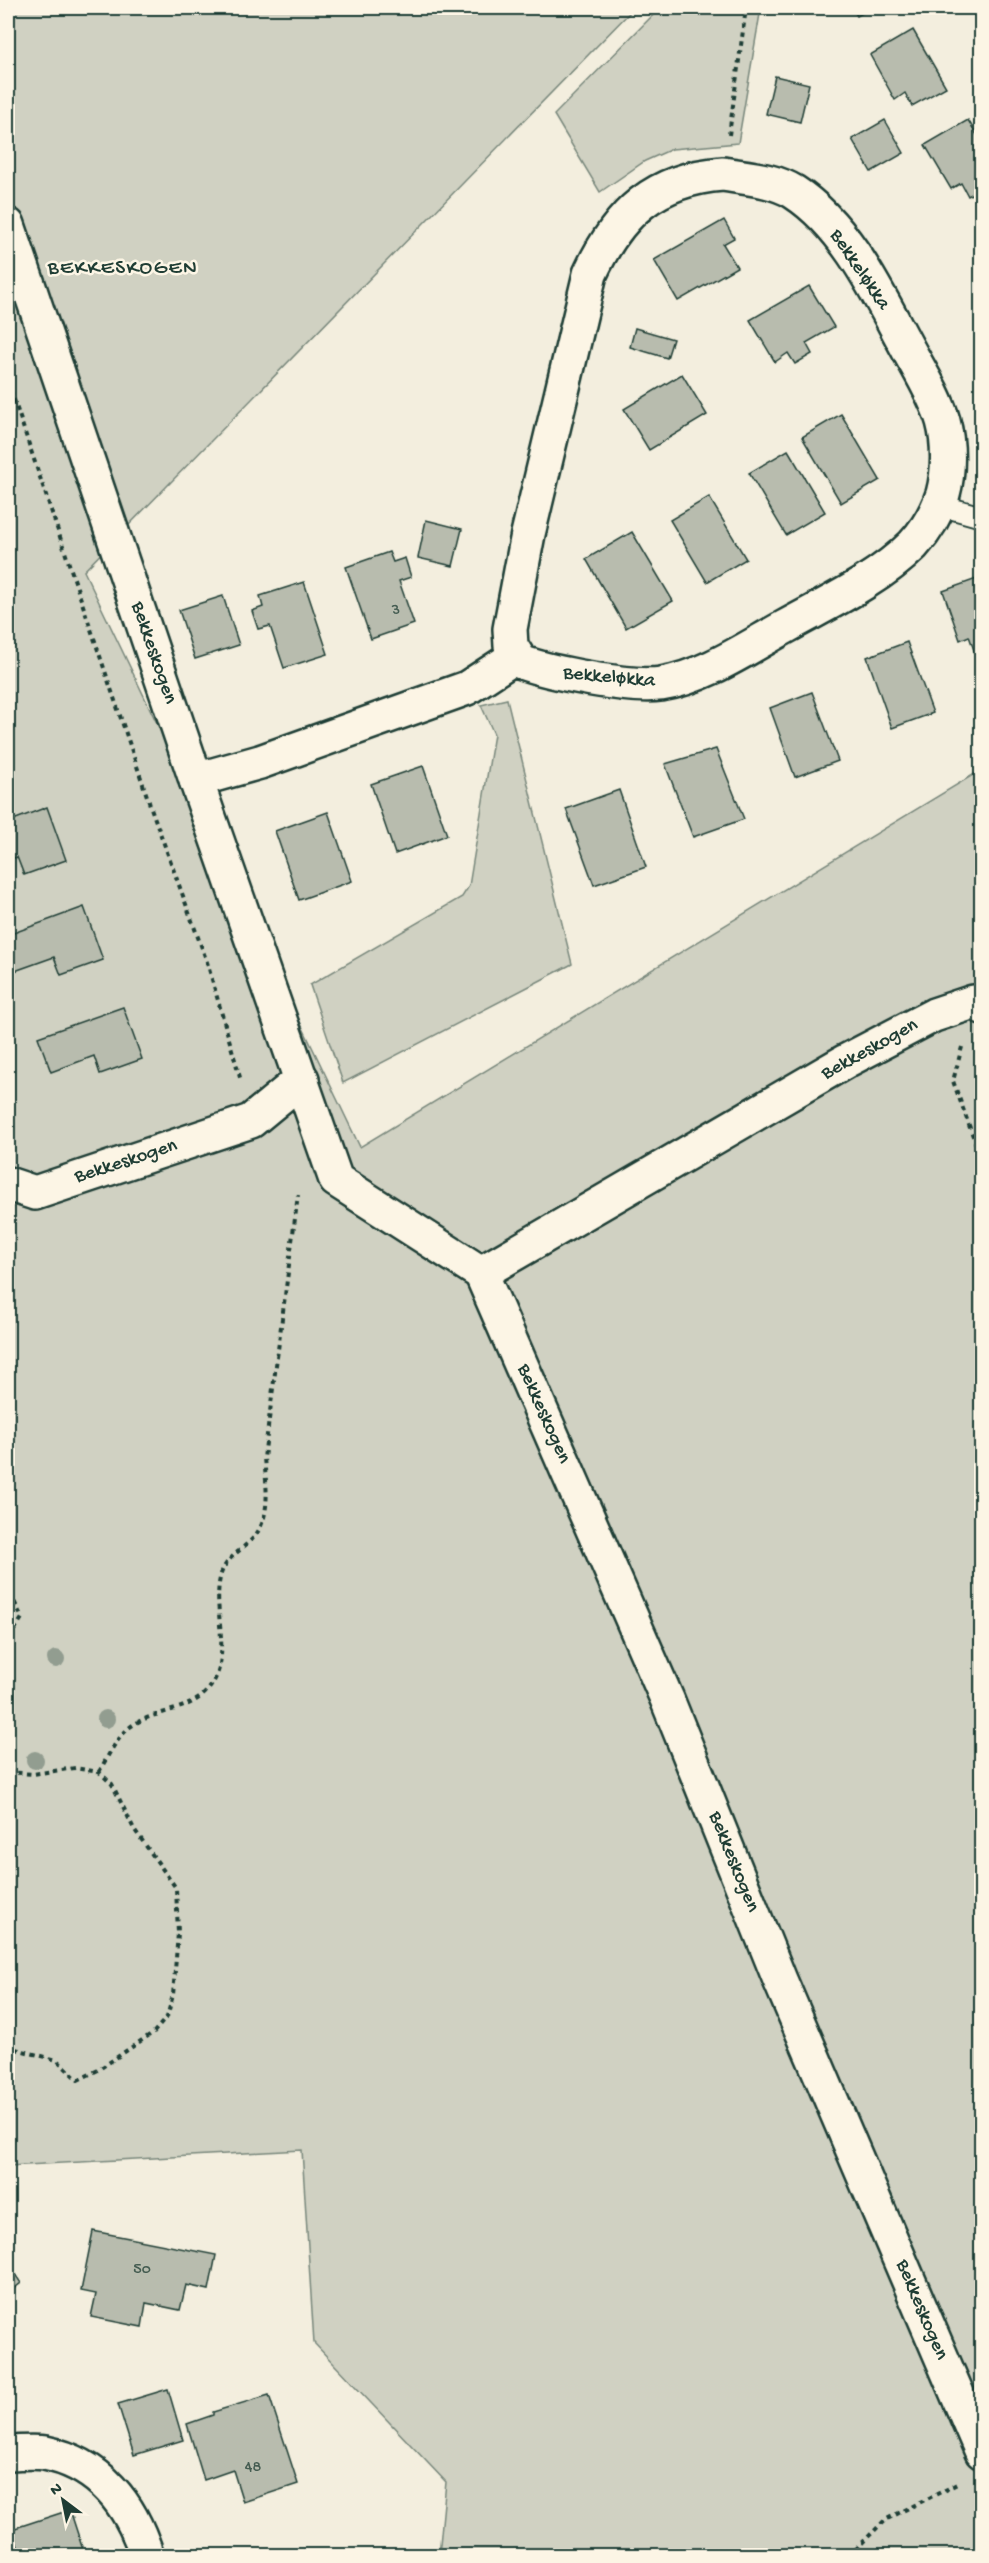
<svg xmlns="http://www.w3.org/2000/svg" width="989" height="2563" viewBox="0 0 989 2563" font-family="'Gochi Hand',sans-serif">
  <rect width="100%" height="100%" fill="#f3eede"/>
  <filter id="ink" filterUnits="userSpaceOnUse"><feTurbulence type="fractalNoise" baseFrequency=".0167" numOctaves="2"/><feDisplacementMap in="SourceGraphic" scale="12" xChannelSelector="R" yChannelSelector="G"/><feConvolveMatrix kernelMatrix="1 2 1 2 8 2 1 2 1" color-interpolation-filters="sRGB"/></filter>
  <g filter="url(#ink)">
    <g fill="#d0d1c2" stroke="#78877b" stroke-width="1.5">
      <path d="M17 8H634L84 571 360 1147 981 770V2555H439L446 2482 314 2343 302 2150 8 2166V13Z"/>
      <path d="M660 8H761L738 143 672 149 645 161 600 192 554 115Z"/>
      <path d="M507 699 572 964 343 1083 310 985 462 897 469 886 494 734 481 705Z"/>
    </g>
    <g fill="#b8bcae" stroke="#1f3d34" stroke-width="1.5">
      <path d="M852 8H872L857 16Z"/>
      <path d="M913 30 946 87 912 106 905 93 895 100 870 55Z"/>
      <path d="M775 76 809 84 800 122 766 114Z"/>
      <path d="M885 120 904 153 871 172 852 139Z"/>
      <path d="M968 120 982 143V188L968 196 961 183 951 189 925 145Z"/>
      <path d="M724 220 734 238 723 244 737 267 678 301 654 260Z"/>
      <path d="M809 286 834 327 806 343 812 354 795 364 788 353 775 362 750 320Z"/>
      <path d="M635 328 673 339 667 358 630 347Z"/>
      <path d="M682 374 707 415 649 450 624 409Z"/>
      <path d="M841 414 880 480 841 503 802 437Z"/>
      <path d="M788 450 825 512 786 535 749 473Z"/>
      <path d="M709 497 746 559 707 582 670 520Z"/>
      <path d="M426 520 462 529 453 566 418 558Z"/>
      <path d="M632 532 673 601 626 628 586 559Z"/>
      <path d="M389 552 393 562 405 558 411 577 399 581 414 624 371 639 346 567Z"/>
      <path d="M982 577V650L975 653 969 636 960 640 943 591Z"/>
      <path d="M304 582 328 654 284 668 270 626 258 629 252 611 263 607 260 596Z"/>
      <path d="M223 596 239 645 195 659 179 610Z"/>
      <path d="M907 642 933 713 892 728 867 657Z"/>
      <path d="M812 692 838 761 795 777 770 708Z"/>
      <path d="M716 749 744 819 693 837 665 764Z"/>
      <path d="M423 766 447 835 395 854 371 784Z"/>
      <path d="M619 790 646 867 594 885 566 809Z"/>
      <path d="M47 807 66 860 24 875 17 857 8 860V822Z"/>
      <path d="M328 812 352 881 299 900 275 831Z"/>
      <path d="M84 907 103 960 61 975 54 957 12 972 8 961V935Z"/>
      <path d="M123 1007 142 1059 100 1074 94 1056 51 1072 38 1037Z"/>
      <path d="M93 2231 216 2255 209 2290 186 2285 180 2310 146 2303 142 2327 91 2317 96 2294 81 2291Z"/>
      <path d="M8 2264 21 2283 8 2293Z"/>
      <path d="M168 2389 183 2440 134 2455 118 2404Z"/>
      <path d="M269 2395 298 2484 243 2502 233 2470 204 2480 187 2424 213 2415V2412Z"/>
      <path d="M70 2510 85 2556H21L12 2529Z"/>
    </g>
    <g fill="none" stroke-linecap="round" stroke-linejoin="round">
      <defs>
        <path id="lane" d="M939 505 982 517"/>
        <g id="street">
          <path d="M723 174C746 178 773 179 794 192 848 227 879 296 909 351 921 373 936 397 943 421 949 443 949 472 943 494 937 512 926 531 913 545 878 580 828 603 785 627 747 648 705 677 661 684 629 688 551 673 521 662L511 646 510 629 528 534 590 274C618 213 655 179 723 174Z"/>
          <path d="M8 225 196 780 336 1180 481 1273 667 1699 780 1980 982 2452"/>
          <path d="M196 780 260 762 467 688 516 656"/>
          <path d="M8 1184 35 1193 251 1121 302 1079"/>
          <path d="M481 1273 846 1061 934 1015 973 1002 982 1007"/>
          <path d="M8 2453C19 2453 33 2451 45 2453 100 2464 131 2504 147 2556"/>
        </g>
      </defs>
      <use href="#lane" stroke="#1f3d34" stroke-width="24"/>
      <use href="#street" stroke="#1f3d34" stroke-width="38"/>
      <g stroke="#1f3d34" stroke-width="4" stroke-dasharray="4.5 4.5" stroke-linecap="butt">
        <path d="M729 135 746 8"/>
        <path d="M8 382 151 808 207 962 241 1081"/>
        <path d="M962 1047 953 1081 982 1161"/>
        <path d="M8 1596 15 1603 22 1618 8 1640"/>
        <path d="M8 1772 33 1774 75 1768 99 1772 112 1784 134 1829 176 1888 178 1933 173 1995 167 2017 154 2032 98 2070 78 2080 57 2060 8 2047"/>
        <path d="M99 1772C108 1756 116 1739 130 1727 151 1711 186 1712 205 1693 237 1661 210 1612 221 1574 226 1557 244 1549 254 1537 272 1516 266 1483 264 1458L298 1195"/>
        <path d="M849 2556 885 2520 959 2483"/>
      </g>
      <use href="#lane" stroke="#fcf5e5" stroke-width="20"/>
      <use href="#street" stroke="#fcf5e5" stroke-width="33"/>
    </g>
    <g fill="#929d90">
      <circle cx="56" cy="1659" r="9"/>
      <circle cx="106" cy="1719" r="9"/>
      <circle cx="35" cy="1760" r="9"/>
    </g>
  </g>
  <g text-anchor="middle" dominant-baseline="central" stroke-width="5" stroke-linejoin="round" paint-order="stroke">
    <g font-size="16" fill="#455d52">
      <text x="396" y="611">3</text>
      <text x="142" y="2270">50</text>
      <text x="253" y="2468">48</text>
    </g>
    <g font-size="20" fill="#1f3d34" stroke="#fcf5e5">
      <text transform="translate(859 270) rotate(56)">Bekkeløkka</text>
      <text transform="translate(153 653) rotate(71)">Bekkeskogen</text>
      <text transform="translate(609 678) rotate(5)">Bekkeløkka</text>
      <text transform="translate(870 1050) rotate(-29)">Bekkeskogen</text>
      <text transform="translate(126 1162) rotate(-18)">Bekkeskogen</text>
      <text transform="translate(543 1414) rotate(66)">Bekkeskogen</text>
      <text transform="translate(733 1862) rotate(68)">Bekkeskogen</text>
      <text transform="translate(921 2310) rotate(67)">Bekkeskogen</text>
    </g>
    <g font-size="21" letter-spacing="1.5" fill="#1f3d34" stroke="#fcf5e5">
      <text x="123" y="269">BEKKESKOGEN</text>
    </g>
  </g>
  <rect width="989" height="2563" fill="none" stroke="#fcf5e5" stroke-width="30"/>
  <rect x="15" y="15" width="959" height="2533" fill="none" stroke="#1f3d34" stroke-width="2" filter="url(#ink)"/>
  <g transform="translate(63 2500) rotate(328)" stroke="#fcf5e5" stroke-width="4.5" paint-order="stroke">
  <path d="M0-4.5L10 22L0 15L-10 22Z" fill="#1f3d34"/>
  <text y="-9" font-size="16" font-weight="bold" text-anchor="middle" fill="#1f3d34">N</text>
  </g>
</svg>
